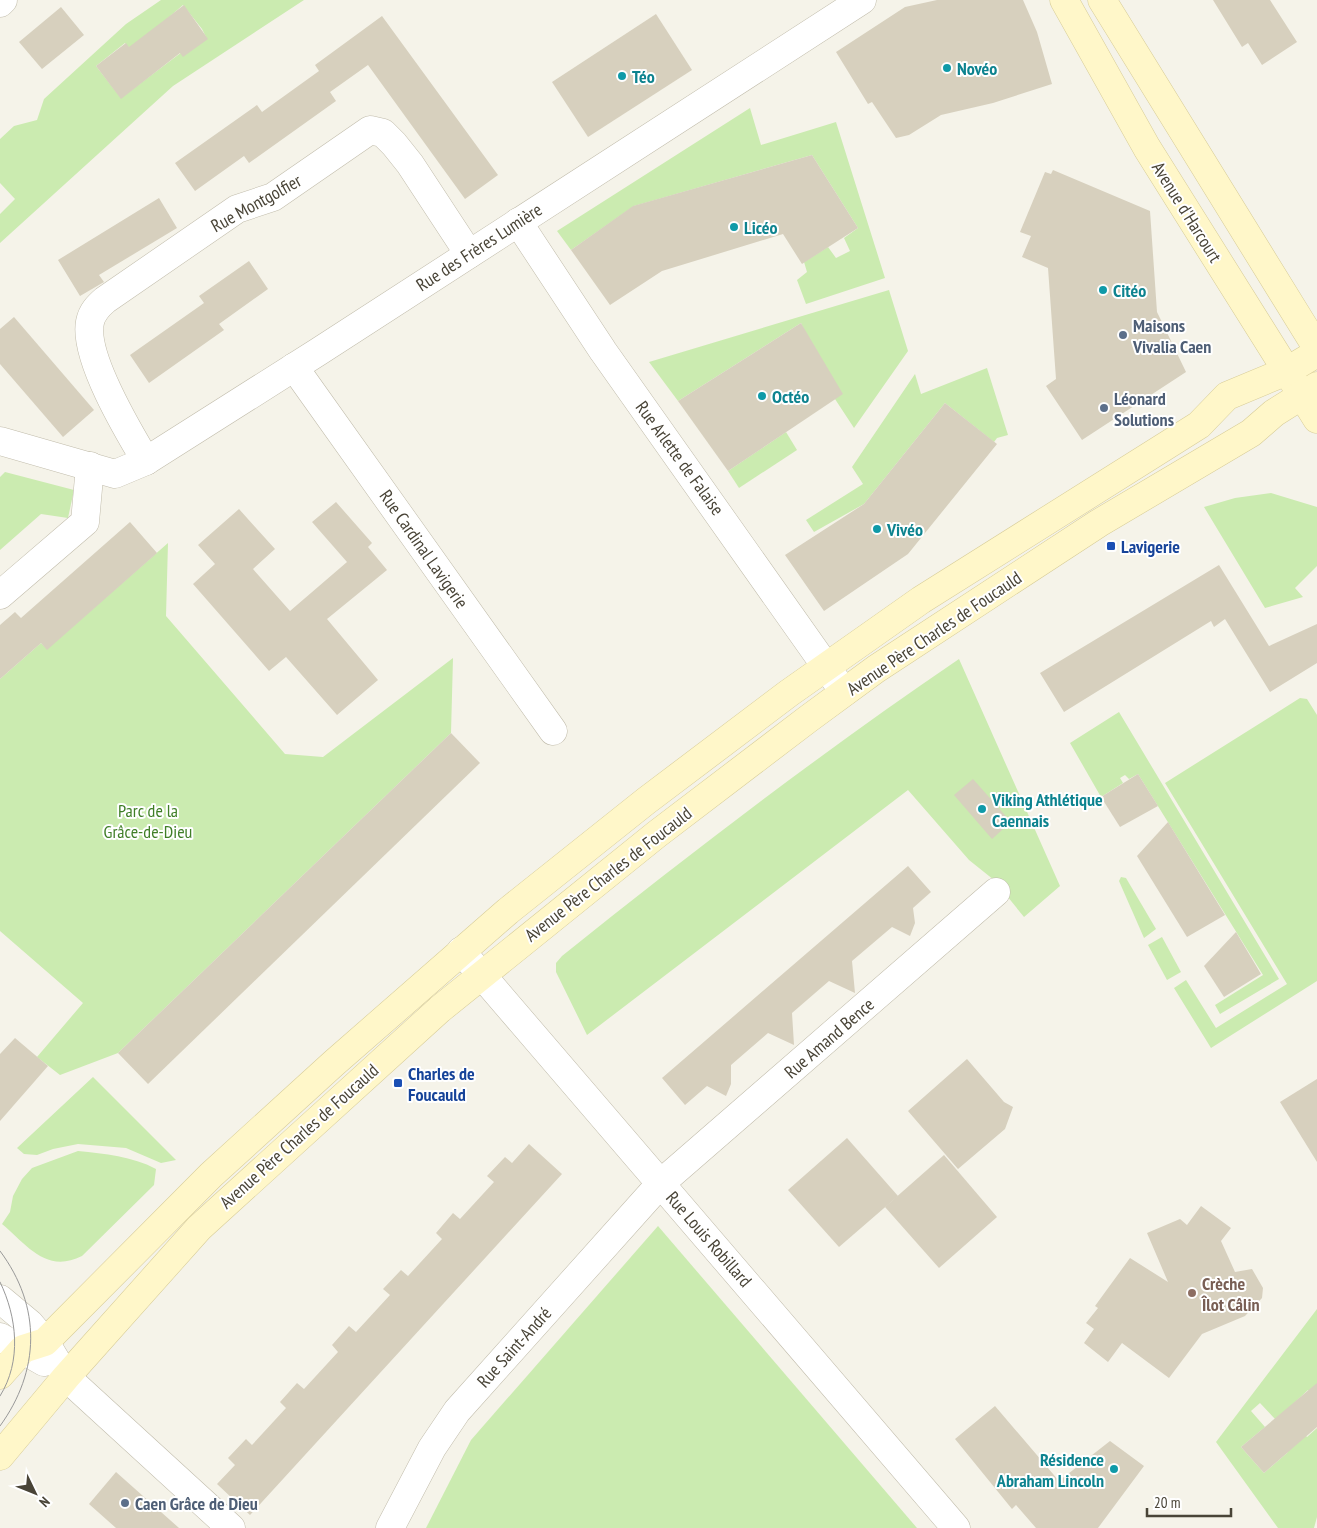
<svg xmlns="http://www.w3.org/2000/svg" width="1317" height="1528" viewBox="0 0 1317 1528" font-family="'PT Sans Narrow',sans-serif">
  <rect width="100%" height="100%" fill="#f5f3e9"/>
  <g fill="#cbebb0" fill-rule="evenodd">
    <path d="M161 0H304L173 86 0 243V214L15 199 0 183V139L14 126 37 120 44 99 126 24ZM183 5 202 29 207 39 182 52 121 98 96 66 125 43 131 50Z"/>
    <path d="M750 108 761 145 836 122 885 278 806 304 797 280 807 272 804 262 828 247 836 258 850 251 844 238 858 228 812 155 634 206 571 250 557 231Z"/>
    <path d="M889 290 908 351 854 428 835 399 801 323 678 401 649 362Z"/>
    <path d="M987 368 1008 435 997 438 994 442 945 403 864 504 814 532 806 520 863 484 852 467 915 374 921 394Z"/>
    <path d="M786 432 797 450 739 488 728 471Z"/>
    <path d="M5 472 74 490 68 518 41 514 0 550V477Z"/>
    <path d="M1271 493 1317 507V566L1295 588 1303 597 1265 608 1204 507 1235 498Z"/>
    <path d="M168 543 166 616 285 754 323 757 453 658 451 733 118 1053 60 1075 37 1057 83 1003 0 931V679L41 643 47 649Z"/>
    <path d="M959 659 1060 886 1024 917 994 880 969 860 908 790 587 1035 556 972V963L562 956C691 853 822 752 959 659Z"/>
    <path d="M1300 698 1307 699 1317 715V981L1211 1048 1174 988 1186 980 1216 1028 1287 984 1165 783Z"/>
    <path d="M1119 712 1279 979 1220 1014 1215 1005 1263 975 1138 774 1129 779 1125 775 1120 778 1123 783 1101 797 1070 743Z"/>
    <path d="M1121 877 1126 878 1156 929 1144 938 1119 881Z"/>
    <path d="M1162 937 1181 972 1167 980 1148 945Z"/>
    <path d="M93 1077 176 1160 161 1163 126 1148 78 1144 53 1149 37 1155 24 1154 17 1148Z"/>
    <path d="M78 1151C105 1154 132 1156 156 1169L154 1185 82 1256C46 1274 27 1245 2 1224L10 1212 13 1196 22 1179 32 1168Z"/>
    <path d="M658 1226 917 1528H426L471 1440Z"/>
    <path d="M1317 1309V1400L1308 1390 1276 1420 1260 1403 1251 1411 1265 1427 1241 1447 1264 1473 1287 1453 1300 1429 1307 1437 1317 1428V1517L1314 1528H1278L1216 1442Z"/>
  </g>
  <g fill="#d7d0be">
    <path d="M937 0H1023L1037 32 1052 84 993 103 941 115 909 135 896 138 872 102 868 104 836 52 905 7Z"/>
    <path d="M1213 0H1270L1297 42 1262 65 1248 43 1242 47Z"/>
    <path d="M184 5 208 39 183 57 180 53 121 99 96 66 126 43 129 47Z"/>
    <path d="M61 7 84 35 42 69 19 42Z"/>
    <path d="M656 14 692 70 588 137 552 82Z"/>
    <path d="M382 16 498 175 465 199 368 65 330 92 336 101 249 163 244 156 195 191 175 163 257 105 262 112 319 71 315 65Z"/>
    <path d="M812 155 858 228 802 264 783 234 662 271 610 305 571 250 633 206Z"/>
    <path d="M1053 170 1150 211 1157 312 1186 372 1082 440 1046 386 1056 379 1048 268 1022 257 1031 236 1020 232 1045 172 1051 174Z"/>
    <path d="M159 198 177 228 99 275 104 282 80 296 58 260Z"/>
    <path d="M249 261 268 289 219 324 224 330 149 383 130 355 204 303 199 296Z"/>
    <path d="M14 317 94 410 63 437 0 364V329Z"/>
    <path d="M801 323 843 394 728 471 678 401Z"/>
    <path d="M945 403 997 444 908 554 824 611 785 555 864 504Z"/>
    <path d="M336 502 372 543 368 547 387 570 327 619 378 680 337 715 286 657 269 671 193 584 215 564 198 545 239 509 275 549 253 569 290 611 347 562 312 522Z"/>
    <path d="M130 522 157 553 47 650 41 643 0 679V625L15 612 21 618Z"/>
    <path d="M1219 565 1269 646 1317 624V663L1270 692 1225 619 1214 627 1211 621 1064 712 1040 673Z"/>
    <path d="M451 733 480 763 148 1084 118 1053Z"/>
    <path d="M1138 774 1158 806 1120 827 1101 797Z"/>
    <path d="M973 779 1011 822 992 839 954 795Z"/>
    <path d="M1168 822 1225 915 1187 937 1137 856Z"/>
    <path d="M908 866 931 892 913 908 915 923 910 936 892 927 852 961 855 993 829 981 792 1013 794 1045 768 1033 731 1065V1084L726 1096 707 1086 685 1105 662 1078Z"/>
    <path d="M1236 932 1261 974 1224 997 1204 966Z"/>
    <path d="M15 1038 48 1066 0 1121V1054Z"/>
    <path d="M967 1059 1004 1102 1013 1107 1005 1129 958 1169 908 1111Z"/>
    <path d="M1317 1079V1162L1280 1102Z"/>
    <path d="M847 1138 898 1196 839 1247 788 1190Z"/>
    <path d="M529 1144 562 1174 250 1515 217 1484 235 1465 228 1458 246 1439 252 1445 286 1408 280 1402 297 1383 304 1389 338 1352 332 1345 349 1326 356 1332 390 1295 383 1289 401 1270 408 1276 442 1239 436 1233 453 1213 460 1219 494 1182 487 1176 505 1157 512 1163Z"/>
    <path d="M944 1155 997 1217 939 1268 885 1207Z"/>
    <path d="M1201 1206 1231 1228 1221 1241 1235 1272 1252 1269 1263 1288 1262 1298 1245 1316 1202 1334 1169 1378 1122 1343 1108 1362 1084 1343 1094 1329 1086 1323 1098 1308 1095 1306 1130 1258 1168 1282 1147 1233 1180 1219 1187 1225Z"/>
    <path d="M1317 1383V1427L1264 1473 1241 1447Z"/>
    <path d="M995 1406 1059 1481 1110 1441 1144 1466 1098 1528H1036L1016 1505 1012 1509 955 1439Z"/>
    <path d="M116 1472 179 1528H116L89 1504Z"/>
  </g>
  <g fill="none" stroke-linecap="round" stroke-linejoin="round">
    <defs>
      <g id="minor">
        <path d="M0 3 3 0"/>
        <path d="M518 222 603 351 844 692"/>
        <path d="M294 367 553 731"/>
        <path d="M0 441 115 474 146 461 318 352 862 0"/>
        <path d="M146 461C128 431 83 356 90 322 92 312 98 306 105 300L237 209 273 197 370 130 383 133 394 144 410 164 469 254"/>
        <path d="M0 595 85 522 90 466"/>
        <path d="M66 1377 231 1528"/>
        <path d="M390 1528 432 1448 457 1411 661 1183 996 892"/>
      </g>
      <g id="tertiary">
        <path d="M461 951 956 1528"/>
        <path d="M0 1299 30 1324 45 1342 66 1377"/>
        <path d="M0 1337 44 1362"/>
      </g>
      <g id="secondary">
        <path d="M1064 0 1147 148 1317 419"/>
        <path d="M1102 0 1317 348"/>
        <path d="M0 1375 23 1349 45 1342 211 1175 334 1063 508 911 646 801 789 693 921 600 1199 425 1227 396 1287 371 1317 353"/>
        <path d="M0 1456 66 1377 199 1228 440 1009 657 834 808 719 876 669 1099 523 1251 433 1274 413 1317 386"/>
      </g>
    </defs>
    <use href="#minor" stroke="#c1bcab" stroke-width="29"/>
    <use href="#tertiary" stroke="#c1bcab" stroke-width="29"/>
    <use href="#secondary" stroke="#d7cc97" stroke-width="29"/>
    <use href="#minor" stroke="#fff" stroke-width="28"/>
    <use href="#tertiary" stroke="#fff" stroke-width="28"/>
    <use href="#secondary" stroke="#fff7c9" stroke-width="28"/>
    <g stroke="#989898" stroke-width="1">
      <path d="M0 1251C42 1307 40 1371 0 1426"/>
      <path d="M0 1282C17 1317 22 1361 0 1396"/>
    </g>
  </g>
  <g fill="#0f9aa8" stroke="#fff" stroke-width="2">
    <circle cx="947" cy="68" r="5"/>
    <circle cx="622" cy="76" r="5"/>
    <circle cx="734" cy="227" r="5"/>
    <circle cx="1103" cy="290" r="5"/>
    <circle cx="762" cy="396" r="5"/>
    <circle cx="877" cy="529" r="5"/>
    <circle cx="982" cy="809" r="5"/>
    <circle cx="1114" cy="1469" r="5"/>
  </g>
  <g fill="#5c6f8a" stroke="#fff" stroke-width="2">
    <circle cx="1123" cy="335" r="5"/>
    <circle cx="1104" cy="408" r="5"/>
    <circle cx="125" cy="1503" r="5"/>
  </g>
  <g fill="#1a4fb4" stroke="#fff" stroke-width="2">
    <rect x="1106" y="541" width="10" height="10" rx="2.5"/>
    <rect x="393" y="1078" width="10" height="10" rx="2.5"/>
  </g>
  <circle fill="#8d6e63" stroke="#fff" stroke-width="2" cx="1192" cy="1293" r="5"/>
  <g text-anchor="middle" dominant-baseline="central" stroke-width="4" stroke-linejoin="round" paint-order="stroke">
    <g font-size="18" font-weight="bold" fill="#0d838f" stroke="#fff" text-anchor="start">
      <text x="957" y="68">Novéo</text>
      <text x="632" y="76">Téo</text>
      <text x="744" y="227">Licéo</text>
      <text x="1113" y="290">Citéo</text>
      <text x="772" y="396">Octéo</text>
      <text x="887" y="529">Vivéo</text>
      <text x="992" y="799">Viking Athlétique<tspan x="992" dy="21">Caennais</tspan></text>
      <text x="1104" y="1459" text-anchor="end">Résidence<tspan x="1104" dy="21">Abraham Lincoln</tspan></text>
    </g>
    <g font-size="18" fill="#494437" stroke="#fff">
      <text transform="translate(256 203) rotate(-29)">Rue Montgolfier</text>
      <text transform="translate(1187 212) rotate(58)">Avenue d'Harcourt</text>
      <text transform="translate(479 247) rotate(-33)">Rue des Frères Lumière</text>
      <text transform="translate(680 458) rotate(54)">Rue Arlette de Falaise</text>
      <text transform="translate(424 549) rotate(55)">Rue Cardinal Lavigerie</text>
      <text transform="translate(934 633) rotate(-34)">Avenue Père Charles de Foucauld</text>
      <text transform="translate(608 874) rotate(-38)">Avenue Père Charles de Foucauld</text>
      <text transform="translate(829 1038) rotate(-41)">Rue Amand Bence</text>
      <text transform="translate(299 1136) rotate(-42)">Avenue Père Charles de Foucauld</text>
      <text transform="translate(709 1239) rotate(49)">Rue Louis Robillard</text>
      <text transform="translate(514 1347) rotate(-48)">Rue Saint-André</text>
    </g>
    <g font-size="18" font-weight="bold" fill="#4e5e75" stroke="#fff" text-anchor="start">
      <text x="1133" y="325">Maisons<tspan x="1133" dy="21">Vivalia Caen</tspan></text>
      <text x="1114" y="398">Léonard<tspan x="1114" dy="21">Solutions</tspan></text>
      <text x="135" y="1503">Caen Grâce de Dieu</text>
    </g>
    <g font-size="18" font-weight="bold" fill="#164399" stroke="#fff" text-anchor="start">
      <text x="1121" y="546">Lavigerie</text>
      <text x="408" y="1073">Charles de<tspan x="408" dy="21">Foucauld</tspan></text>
    </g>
    <g font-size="18" fill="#3f7e27" stroke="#fff">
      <text x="148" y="810">Parc de la<tspan x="148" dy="21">Grâce-de-Dieu</tspan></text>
    </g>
    <g font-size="18" font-weight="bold" fill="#785e54" stroke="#fff" text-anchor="start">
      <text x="1202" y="1283">Crèche<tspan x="1202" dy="21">Îlot Câlin</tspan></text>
    </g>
  </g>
  <g transform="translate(35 1493) rotate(133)" stroke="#ffffff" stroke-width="4" paint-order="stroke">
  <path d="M0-4L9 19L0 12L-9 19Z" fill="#494437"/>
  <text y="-8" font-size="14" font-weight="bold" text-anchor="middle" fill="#494437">N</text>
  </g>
  <path d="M1147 1508v8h84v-8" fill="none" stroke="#494437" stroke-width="2.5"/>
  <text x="1154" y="1508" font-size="15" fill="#494437" stroke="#ffffff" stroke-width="4" paint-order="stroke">20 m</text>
</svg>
